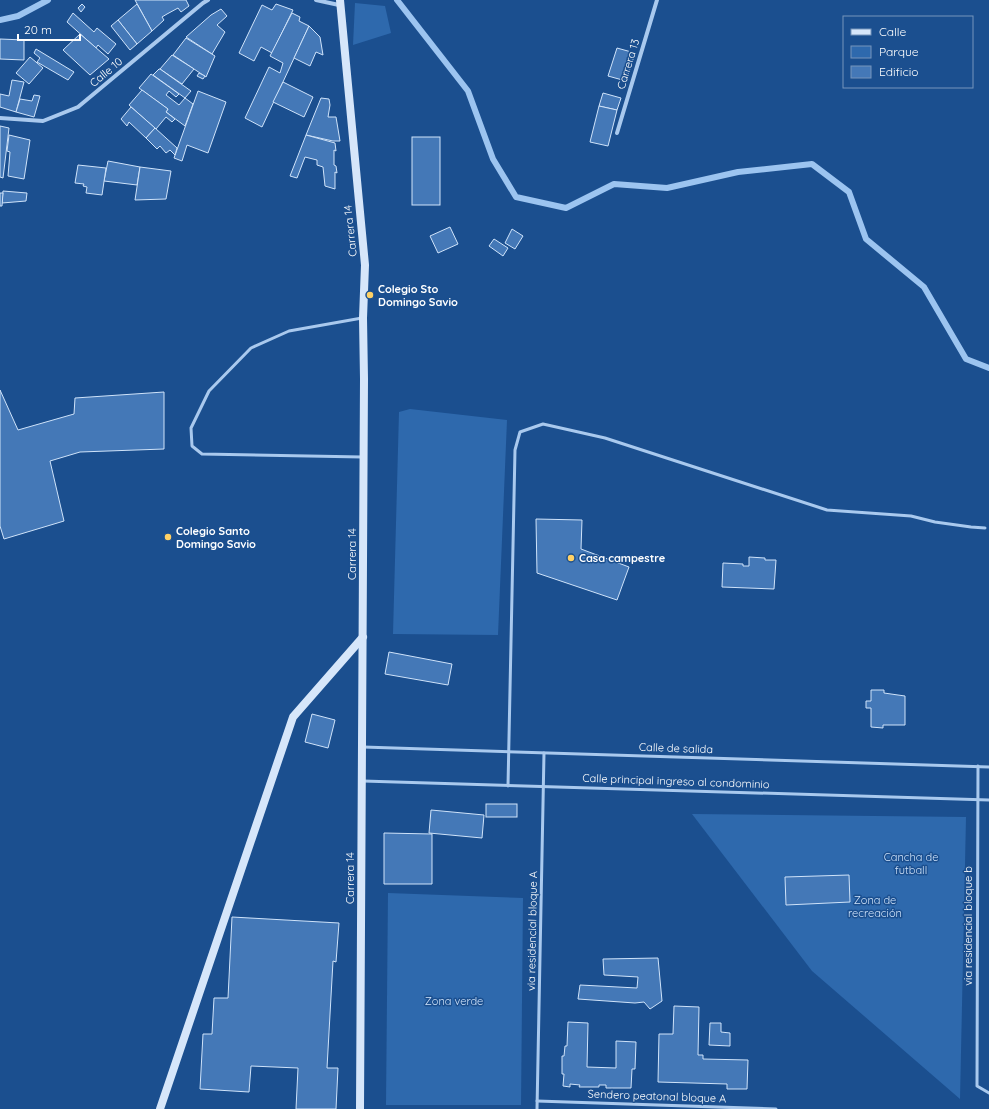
<svg xmlns="http://www.w3.org/2000/svg" width="989" height="1109" viewBox="0 0 989 1109" font-family="Quicksand,sans-serif">
  <rect width="100%" height="100%" fill="#1b4f8f"/>
  <g fill="#2e69ad">
    <path d="M355 3 385 6 391 33 353 45Z"/>
    <path d="M410 409 507 420 498 635 393 634 399 412Z"/>
    <path d="M692 814 966 817 960 1099 812 971Z"/>
    <path d="M388 893 523 898 521 1105H386Z"/>
  </g>
  <g fill="none" stroke-linecap="round" stroke-linejoin="round">
    <g stroke="#9cc4f0" stroke-width="6">
      <path d="M397 0 468 91 493 159 516 197 566 208 614 184 667 188 738 172 812 164 849 192 866 239 924 287 966 359 989 368"/>
      <path d="M0 20 18 16 48 0"/>
    </g>
  </g>
  <g fill="#4478b7" stroke="#cfe3fa">
    <path d="M135 0H186L189 6 181 12 178 8 167 14 162 17 164 20 152 31Z"/>
    <path d="M82 4 85 7 81 12 78 8Z"/>
    <path d="M137 4 152 31 137 44 118 20Z"/>
    <path d="M276 4 293 10 272 53 261 47 254 61 239 53 262 5 272 10Z"/>
    <path d="M221 9 227 16 217 25 225 32 212 54 186 37 211 15Z"/>
    <path d="M73 13 94 32 97 28 116 44 108 54 98 45 96 48 67 22Z"/>
    <path d="M292 13 300 17 299 21 309 26 262 127 245 118 269 67 280 73 283 63 270 56Z"/>
    <path d="M118 20 137 44 130 50 111 26Z"/>
    <path d="M309 26 320 37 323 55 316 52 310 66 294 58Z"/>
    <path d="M80 34 109 59 90 75 63 50Z"/>
    <path d="M186 38 215 56 206 77 173 55Z"/>
    <path d="M0 39 24 40V60L0 59Z"/>
    <path d="M617 48 635 53 626 81 608 76Z"/>
    <path d="M36 49 74 72 68 80 37 62 40 58 34 53Z"/>
    <path d="M172 55 194 69 182 84 160 69Z"/>
    <path d="M30 57 43 68 29 84 16 73Z"/>
    <path d="M159 69H160L191 91 185 98 153 75Z"/>
    <path d="M199 73 205 76 203 79 197 76Z"/>
    <path d="M151 74 179 94 176 97 169 91 166 95 179 105 185 98 193 104 185 126 166 112 168 109 139 88Z"/>
    <path d="M12 80 24 82 16 112 0 107V94L9 96Z"/>
    <path d="M283 82 313 97 304 117 273 102Z"/>
    <path d="M142 90 168 109 166 112 175 119 172 122 166 117 156 129 129 105Z"/>
    <path d="M198 91 226 102 208 153 187 145 182 161 174 158Z"/>
    <path d="M603 93 621 98 617 110 599 106Z"/>
    <path d="M34 95 40 96 34 117 16 112 20 99 32 101Z"/>
    <path d="M321 98 329 99 330 105 328 117H336L340 141H333L306 135Z"/>
    <path d="M599 106 617 110 608 146 590 142Z"/>
    <path d="M131 107 155 128 146 138 129 122 127 126 121 119Z"/>
    <path d="M0 126 9 128 3 178 0 177Z"/>
    <path d="M155 128 177 148 175 155 170 150 166 153 160 146 157 149 146 138Z"/>
    <path d="M9 135 30 140 24 179 8 176 10 152 7 151Z"/>
    <path d="M306 135 335 143 336 151 334 150V165L336 166 337 173 335 172V189L325 186 323 167 317 165V160L305 157 297 178 290 176Z"/>
    <rect x="412" y="137" width="28" height="68"/>
    <path d="M108 161 140 167 137 185 104 181Z"/>
    <path d="M78 165 106 168 102 195 86 193 87 187 83 186 84 184 75 183Z"/>
    <path d="M140 167 171 171 166 199 135 200Z"/>
    <path d="M3 191 27 193 26 201 2 203Z"/>
    <path d="M0 193H3L2 206H0Z"/>
    <path d="M450 227 458 244 438 253 430 236Z"/>
    <path d="M512 229 523 236 515 249 505 243Z"/>
    <path d="M494 239 508 248 503 256 489 246Z"/>
    <path d="M0 390 18 430 74 414 75 398 164 392V449L80 452 50 461 64 521 4 539 0 526Z"/>
    <path d="M536 519 582 520 581 549 629 567 617 600 537 573Z"/>
    <path d="M749 557 765 558V560H776L774 589 722 587 723 563 743 564V566H749Z"/>
    <path d="M389 652 452 664 448 685 385 674Z"/>
    <path d="M871 690H884V693L905 696V725H883V728L871 727V708H866V701H871Z"/>
    <path d="M312 714 335 720 328 748 305 742Z"/>
    <rect x="486" y="804" width="31" height="13"/>
    <path d="M431 810 484 815 482 838 429 833Z"/>
    <path d="M384 833 432 834V884H384Z"/>
    <path d="M849 875 850 902 786 905 785 877Z"/>
    <path d="M232 917 339 923 336 962 333 961 327 1068H338L336 1109H296L298 1068 251 1066 249 1092 200 1089 203 1034H212L214 998H228Z"/>
    <path d="M658 958 662 1001 650 1009 644 1002 635 1003 578 999 580 985 637 988 638 977 604 975 603 959Z"/>
    <path d="M674 1006 699 1007 698 1055H703V1059L748 1060 747 1089H727V1084L658 1082 659 1034H673Z"/>
    <path d="M568 1022 588 1023 587 1067 616 1068V1041L636 1042 635 1069H632L631 1088H606V1085H599V1087H579L580 1085 570 1084V1087L563 1086 564 1074H562V1056H564L565 1046H567Z"/>
    <path d="M710 1023H721V1032L730 1033V1046L709 1045Z"/>
  </g>
  <g fill="none" stroke-linecap="round" stroke-linejoin="round">
    <g stroke="#a9c9ee" stroke-width="3">
      <path d="M362 318 289 331 251 348 209 391 191 428 192 446 202 454 362 457"/>
      <path d="M363 747 989 767"/>
      <path d="M978 766 977 1086 989 1093"/>
      <path d="M363 781 989 800"/>
      <path d="M508 786 515 450 520 432 543 424 605 438 827 510 911 516 935 522 971 527 985 528"/>
      <path d="M537 1101 776 1109"/>
      <path d="M537 1109 544 753"/>
    </g>
    <g stroke="#a9c9ee" stroke-width="4">
      <path d="M316 0 339 5"/>
      <path d="M0 118 43 121 78 107 203 3 208 0"/>
      <path d="M617 133 657 0"/>
    </g>
    <g stroke="#d6e6fa" stroke-width="8">
      <path d="M340 0 365 265 363 318 364 379 360 1109"/>
      <path d="M160 1109 293 717 363 637"/>
    </g>
  </g>
  <g fill="#ffd166" stroke="#1b4f8f" stroke-width="1.5">
    <circle cx="370" cy="295" r="4"/>
    <circle cx="168" cy="537" r="4"/>
    <circle cx="571" cy="558" r="4"/>
  </g>
  <g text-anchor="middle" dominant-baseline="central" stroke-width="3" stroke-linejoin="round" paint-order="stroke">
    <g font-size="11" fill="#fff" stroke="#1b4f8f">
      <text transform="translate(628 64) rotate(-73)">Carrera 13</text>
      <text transform="translate(106 72) rotate(-40)">Calle 10</text>
      <text transform="translate(350 231) rotate(-96)">Carrera 14</text>
      <text transform="translate(352 554) rotate(-90)">Carrera 14</text>
      <text transform="translate(676 748) rotate(2)">Calle de salida</text>
      <text transform="translate(676 781) rotate(2)">Calle principal ingreso al condominio</text>
      <text transform="translate(350 878) rotate(-90)">Carrera 14</text>
      <text transform="translate(968 926) rotate(-90)">via residencial bloque b</text>
      <text transform="translate(532 931) rotate(-89)">via residencial bloque A</text>
      <text transform="translate(657 1096) rotate(2)">Sendero peatonal bloque A</text>
    </g>
    <g font-size="11" font-weight="bold" fill="#fff" stroke="#1b4f8f" text-anchor="start">
      <text x="378" y="289">Colegio Sto<tspan x="378" dy="13">Domingo Savio</tspan></text>
      <text x="176" y="531">Colegio Santo<tspan x="176" dy="13">Domingo Savio</tspan></text>
      <text x="579" y="558">Casa campestre</text>
    </g>
    <g font-size="11" fill="#cfe3fa" stroke="#1b4f8f">
      <text x="911" y="857">Cancha de<tspan x="911" dy="13">futball</tspan></text>
      <text x="875" y="900">Zona de<tspan x="875" dy="13">recreación</tspan></text>
      <text x="454" y="1001">Zona verde</text>
    </g>
  </g>
  <rect x="843" y="16" width="130" height="72" fill="#1b4f8f" stroke="#7695bc"/>
  <rect x="851" y="29" width="20" height="6" fill="#d6e6fa" stroke="#7695bc"/>
  <text x="879" y="36" font-size="12" fill="#ffffff">Calle</text>
  <rect x="851" y="46" width="20" height="12" fill="#2e69ad" stroke="#7695bc"/>
  <text x="879" y="56" font-size="12" fill="#ffffff">Parque</text>
  <rect x="851" y="66" width="20" height="12" fill="#4478b7" stroke="#7695bc"/>
  <text x="879" y="76" font-size="12" fill="#ffffff">Edificio</text>
  <path d="M18 34v6h62v-6" fill="none" stroke="#ffffff" stroke-width="2"/>
  <text x="24" y="34" font-size="12" fill="#ffffff" stroke="#1b4f8f" stroke-width="3" paint-order="stroke">20 m</text>
</svg>
